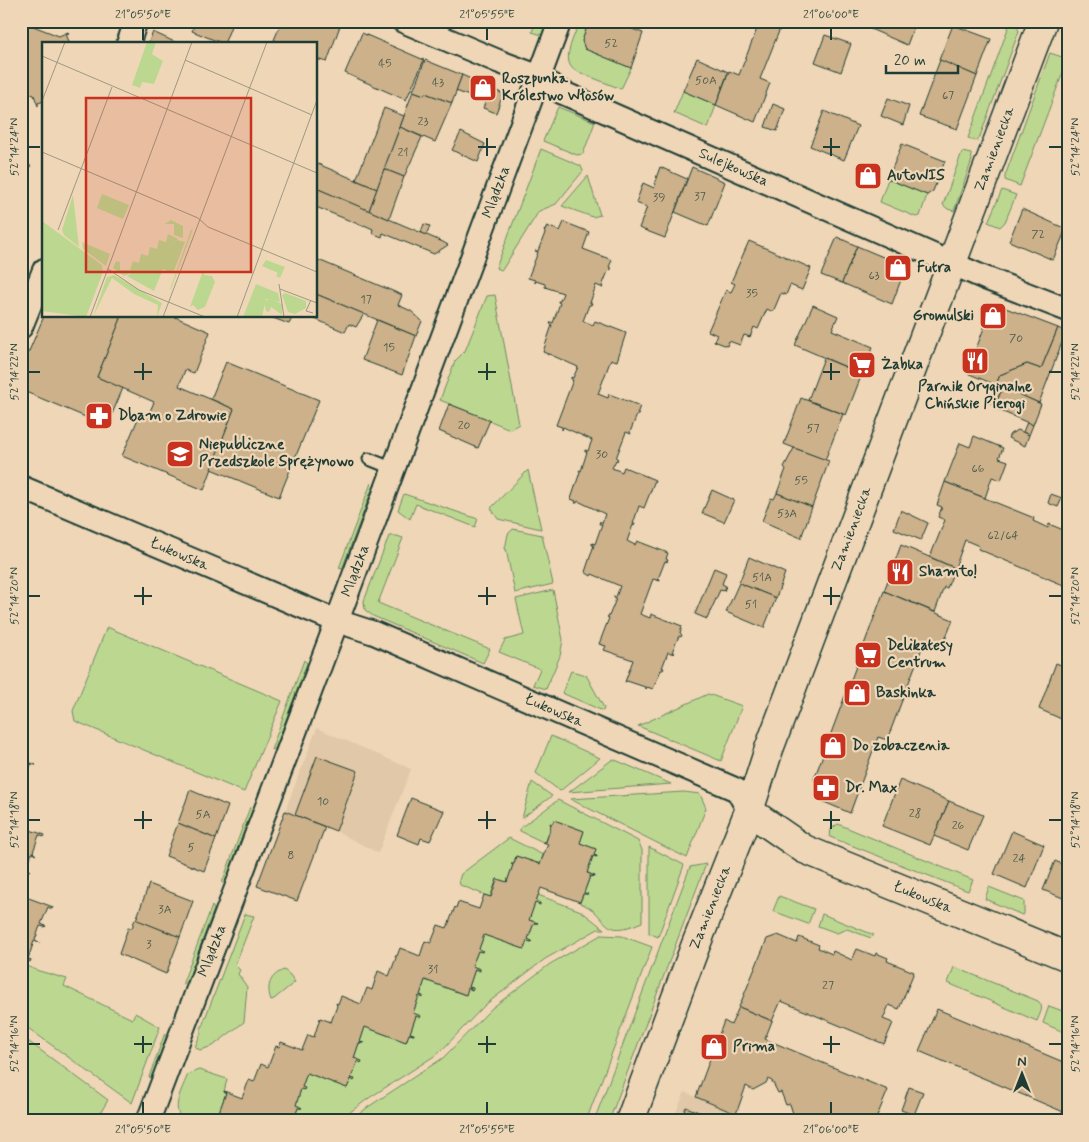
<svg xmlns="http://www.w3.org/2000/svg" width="1089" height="1142" viewBox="0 0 1089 1142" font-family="Mynerve,sans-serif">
  <rect width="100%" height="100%" fill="#efd6b7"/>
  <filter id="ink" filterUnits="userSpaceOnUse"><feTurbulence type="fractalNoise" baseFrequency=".02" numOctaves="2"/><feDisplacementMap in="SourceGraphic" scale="10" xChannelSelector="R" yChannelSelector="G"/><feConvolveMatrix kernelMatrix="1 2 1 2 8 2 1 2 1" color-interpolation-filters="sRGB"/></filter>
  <g filter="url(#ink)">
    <g fill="#e0c8a8">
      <path d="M317 728 411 769 378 853 336 831 285 811Z"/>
      <path d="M685 1092 750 1121H672Z"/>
    </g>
    <g fill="#bcd890" stroke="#6e8a62">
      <path d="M536 21H547L542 35 532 32Z"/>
      <path d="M580 21H589L582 41 585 49 631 68 621 89 576 71C559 62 575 35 580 21Z"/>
      <path d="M1010 23 1017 26 1019 31 979 139 976 141 968 138Z"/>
      <path d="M1050 53 1068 59 1020 186 1005 180V176Z"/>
      <path d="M683 91 716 105 708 128 674 113Z"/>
      <path d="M558 107 595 122 583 154 577 155 543 141Z"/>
      <path d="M541 149 581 166 583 171 556 204 539 211 502 270 496 268Z"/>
      <path d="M962 152 971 154 972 160 954 211 948 209 943 205Z"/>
      <path d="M588 176 600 215 593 217 562 206Z"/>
      <path d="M888 179 927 195 920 216 916 217 880 202Z"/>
      <path d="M1002 190 1016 195 1005 222 1000 227 988 222Z"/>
      <path d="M495 295 519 424 510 429 440 400 455 361 465 351 487 296Z"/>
      <path d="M528 470 541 529 498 519 491 508Z"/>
      <path d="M371 483 372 489 342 569 339 568Z"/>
      <path d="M404 494 478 519 475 527 416 504 410 519 398 510Z"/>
      <path d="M513 529 542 535 553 584 515 593 506 549H505L508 534Z"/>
      <path d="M389 536H397L403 538 378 603 490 649 483 663 373 616 365 610 364 601Z"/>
      <path d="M553 590 563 640 560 656 546 689 533 685 540 669 499 652 505 640 524 635 516 599Z"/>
      <path d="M107 627 282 701 244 792 75 721 73 711Z"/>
      <path d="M304 660 307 663 275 749 271 750Z"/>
      <path d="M571 671 586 675 604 708 603 711 562 693Z"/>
      <path d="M708 694 742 706 721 761 638 726Z"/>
      <path d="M551 736 600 758 560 791 536 773Z"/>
      <path d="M613 759 671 784 569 792Z"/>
      <path d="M532 782 552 796 522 818Z"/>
      <path d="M684 792 700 794 706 808 687 858 570 799Z"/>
      <path d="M558 800 638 841 642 850V922C599 941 610 914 580 903L591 874 587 872 596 849 580 843 584 831 554 820 545 843 520 831V828Z"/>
      <path d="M250 807 252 810 225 882 222 883Z"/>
      <path d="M838 824 973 880 968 891 830 837 831 829Z"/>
      <path d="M509 838 543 855 540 864 516 856 507 882 497 879 490 897 460 885 459 880 461 874Z"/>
      <path d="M649 847 684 865 658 937 649 933Z"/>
      <path d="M706 864 609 1121H594L690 867Z"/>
      <path d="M989 887 1024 901V914L1022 915 985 899Z"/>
      <path d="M538 895 581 911 604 929H598L545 959 485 1005 439 1053 369 1098 338 1121H293L298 1108H302L296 1105 301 1089H305L302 1087 307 1073 347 1088 351 1079 354 1080 351 1078 358 1061 362 1062 354 1058 359 1043H363L360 1042 365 1027 406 1042 409 1034 414 1035 410 1033 416 1016 413 1013 419 996 423 997 420 995 425 980 465 995 468 988 472 990 473 988 469 987 475 969 479 971 480 969 472 966 478 951 482 952 479 949 484 935 524 949 527 941 532 942 528 939 534 923H538L529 920 535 903 540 904 536 901Z"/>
      <path d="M779 896 814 909 808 924 773 911Z"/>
      <path d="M212 906 214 909 187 982 182 985Z"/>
      <path d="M245 914 254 916 235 965 240 970 238 974 247 987 244 1022 213 1046 200 1050 195 1047 201 1033V1029Z"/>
      <path d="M822 914 874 935 871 938 847 929 837 933 818 926Z"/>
      <path d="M601 935 622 936 652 947 586 1121H350L368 1107 443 1058 492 1008 550 964Z"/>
      <path d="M21 964 39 971 67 979 64 986 132 1019 135 1013 160 1027 132 1103 21 1023Z"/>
      <path d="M954 967 1038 1001C1045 1007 1040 1013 1037 1021L948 983Z"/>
      <path d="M284 970 290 975 295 982 274 999 271 1000C266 986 270 975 284 970Z"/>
      <path d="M1049 1006 1068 1013V1034L1043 1023Z"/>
      <path d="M165 1033 166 1037 152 1078 149 1077Z"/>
      <path d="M21 1036 108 1100 102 1110 99 1121H21Z"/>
      <path d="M199 1070 227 1079 224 1092 226 1093 219 1112H216L228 1117 227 1121H184C169 1109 183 1088 188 1074Z"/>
    </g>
    <g fill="#ccb18a" stroke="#1f3d34">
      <path d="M21 21H27L28 24 59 36 68 32 69 33 66 34 70 44H44V101L38 103V106L34 95 21 90Z"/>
      <path d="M172 21H184L182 26Z"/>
      <path d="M196 21H233L224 44 192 31Z"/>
      <path d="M282 21H336L341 23 327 62 316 59V44H283L274 40Z"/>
      <path d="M589 21H630L632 29 643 33 631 68 585 49 582 41Z"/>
      <path d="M760 21H783L760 79 770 83 755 122 716 105 729 71 739 75Z"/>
      <path d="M860 21H916L907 45 859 24Z"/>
      <path d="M953 25 991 39 977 76 939 60Z"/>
      <path d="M153 32 179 44H148Z"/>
      <path d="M362 33 424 60 406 100 345 73Z"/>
      <path d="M825 35 851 44 841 72 815 62Z"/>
      <path d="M697 58 728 72 716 105 683 91Z"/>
      <path d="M425 60 462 75 452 103 425 93 424 95 413 91Z"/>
      <path d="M940 60 977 76 957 129 919 116Z"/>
      <path d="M462 75 491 88 485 102 456 91Z"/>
      <path d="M491 88 503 94 496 113 483 108Z"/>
      <path d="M413 91 424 95 425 93 452 103 435 142 400 127Z"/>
      <path d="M888 98 909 106 903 125 881 116Z"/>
      <path d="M773 104 785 109 777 131 765 127Z"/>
      <path d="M384 108 404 116 377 189 356 180Z"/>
      <path d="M824 111 858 126 844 160 810 146Z"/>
      <path d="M400 127 422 137 404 177 384 169Z"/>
      <path d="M461 132 485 144 478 162 452 150Z"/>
      <path d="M902 144 945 161 933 191 927 195 888 179Z"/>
      <path d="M21 148 28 166H31L21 170Z"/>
      <path d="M318 164 377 189 369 211 316 188V168Z"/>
      <path d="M660 167 687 179 665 238 639 228 647 207 636 203 643 183 654 188 656 184H654Z"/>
      <path d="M692 167 725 182 708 226 675 212Z"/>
      <path d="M384 169 404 177 389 219 369 211Z"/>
      <path d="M316 188 443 242 448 245 434 254 383 233 382 237 372 233 373 229 364 225 363 226 316 207Z"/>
      <path d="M1022 209 1066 229 1053 260 1009 241Z"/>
      <path d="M564 222 589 232 583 249 612 260 609 267 611 268V270L609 269 602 286 603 288 596 285 590 303H592L591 305H589L583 321 593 325 595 321 626 333 617 361 611 359 598 394 608 398 609 394 640 406 637 414H639L638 416 637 415 630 432 631 434 626 432 616 458 618 459 617 461 616 460 612 468 622 472 624 467 655 480 644 508 639 506 633 524H635L634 526 633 525 627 541 635 545 637 541 668 553 666 559 668 560 667 562 665 561 658 579 660 580V581L653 579 640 614 650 618 651 614 682 626 680 633 682 635 681 637 679 636 672 652 675 653 674 654 668 652 662 668H664L663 670H661L653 689 647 687 646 689 645 687 627 681 625 682 633 660 604 650 606 646 599 644 609 618 607 617 608 616H609L616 599 614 598V596L616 597 620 586 592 574 591 576 585 572 594 545H592V543L595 544 602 524H599L600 521 602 523 605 514 578 501 577 503H575L576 501 571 499 580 472 579 470 581 471 587 452H585V450L588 451 592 440 563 427 562 430V427L556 425 573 380 571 379V377L573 378 578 367 549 354 547 355 548 354 543 352 552 325 550 324 551 322 553 323 560 303 558 302V301H560L563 293 545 287V284L536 281 535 283V280L528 278 538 252 535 251H538L545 233 544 230 545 231 547 226 560 231Z"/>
      <path d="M424 224 430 226 426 235 421 232Z"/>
      <path d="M837 237 857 246 842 283 821 275Z"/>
      <path d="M749 241 811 268 802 290 790 285 786 295 781 293 773 312 767 309 758 329 754 327 750 337 744 335 740 345 729 341 727 346 714 341 717 335 708 331 726 290 731 292 735 284 731 282Z"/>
      <path d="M857 246 902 265 905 269 892 304 842 283Z"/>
      <path d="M316 259 402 295 398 305 411 311 422 321 416 336 316 294Z"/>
      <path d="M316 294 364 314 356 327 349 324 345 332 308 316H316Z"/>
      <path d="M813 305 838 316 832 330 873 347 862 374 795 345Z"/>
      <path d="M1003 307 1058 328 1041 369 1027 364 1000 375 996 385 967 373 990 312Z"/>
      <path d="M44 316H114L121 319 97 377 123 388 107 426 21 390V370Z"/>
      <path d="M122 316H173L210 332 194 373 185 370 179 386 234 409 204 490 122 456 140 414 147 418 154 402 97 377Z"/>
      <path d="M273 316H293L289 324 273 318Z"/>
      <path d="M377 320 416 336 402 375 362 360Z"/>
      <path d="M1058 328 1066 332 1039 403 996 385 1000 375 1027 364 1041 369Z"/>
      <path d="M824 358 862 374 846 415 808 400Z"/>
      <path d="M226 362 319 400 279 497 211 469 234 409 211 399Z"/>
      <path d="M996 385 1003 387 995 405 989 402Z"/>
      <path d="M1003 387 1041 404 1033 425 994 408Z"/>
      <path d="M801 398 843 414 825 460 784 444Z"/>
      <path d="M449 404 490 420 478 448 439 431Z"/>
      <path d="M1027 422 1033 425 1029 435 1023 432Z"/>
      <path d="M1018 430 1029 435 1025 446 1008 438 1010 434Z"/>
      <path d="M974 436 1003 448 999 458 1008 461 1001 480 992 477 985 498 945 482 960 443 970 447Z"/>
      <path d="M794 448 829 461 812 507 777 493 786 469 784 467Z"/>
      <path d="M945 482 1034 518 1033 521 1048 528 1049 524 1068 532V587L978 549 979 546 965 540 955 568 930 557 945 520 938 517 942 507 937 505Z"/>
      <path d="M712 490 734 500 724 522 702 513Z"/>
      <path d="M777 493 812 507 801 538 762 521 771 498 774 499Z"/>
      <path d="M1051 494 1062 498 1058 507 1048 503Z"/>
      <path d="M901 510 928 523 921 540 894 529Z"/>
      <path d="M901 545 955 568 947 588 944 587 935 612 884 591Z"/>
      <path d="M749 557 785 573 776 598 739 583Z"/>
      <path d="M714 568 726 573 722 584 726 586 724 591 720 590 707 619 695 614Z"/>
      <path d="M739 583 776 598 764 628 726 612Z"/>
      <path d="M884 591 953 620 942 647 925 640 887 740 878 737 850 813 824 802 814 779Z"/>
      <path d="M1056 663 1068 668V722L1039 709Z"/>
      <path d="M317 756 358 771 336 831 295 815Z"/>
      <path d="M21 759 36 765 31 764 25 781 28 782H24L21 789Z"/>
      <path d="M900 780 949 801 930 845 882 826Z"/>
      <path d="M190 790 228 806 216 839 178 823Z"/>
      <path d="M411 798 444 811 430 841 421 838 419 844 397 835Z"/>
      <path d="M949 801 983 815 968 850 934 836Z"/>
      <path d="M285 811 325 827 297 901 257 886Z"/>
      <path d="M554 820 584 831 580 843 596 849 594 855 597 856V857L593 856 587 873 595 876V877L590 876 584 893 588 894H583L580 902 541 888 536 901 540 903V905L535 903 529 920 538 923H534L528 939 532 941 531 942 527 941 524 949 484 935 479 949 483 951 482 952 478 951 472 966 480 969V971L475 969 469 987 473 988 472 990 468 988 466 995 425 980 420 995 423 996V998L419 996 413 1013 421 1016 420 1018 416 1016 410 1033 414 1034V1035L409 1034 406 1042 365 1027 360 1042 364 1043H359L354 1058 362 1061 361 1063 358 1061 351 1078 355 1079 354 1081 351 1079 347 1088 307 1073 302 1087 305 1088 304 1090 301 1089 296 1105 302 1108H298L293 1121H227L228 1117 216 1113V1111L219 1112 226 1093 224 1092V1091L242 1098 249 1080 254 1082 261 1064 268 1067 276 1046 279 1047 281 1042 302 1050 308 1035 314 1037 320 1018 331 1022 337 1006 336 1003 338 1004 341 996 361 1004 367 988 372 990 378 971 389 976 396 958 395 956H397L400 948 420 956 425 941 431 943 438 925 447 928 455 907 456 908 458 902 479 909 484 895 491 897 497 879 507 882 513 865 511 864H514L516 856 540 864 548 844 543 842 544 841 546 842 551 826 550 823 552 824Z"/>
      <path d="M178 823 216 839 204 871 166 856Z"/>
      <path d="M21 827 45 835 44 837 39 835 33 852 36 855 32 853 26 868 30 870V871L25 869 21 879Z"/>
      <path d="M1012 831 1044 845 1027 888 994 874Z"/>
      <path d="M1055 861 1068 867V900L1043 890Z"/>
      <path d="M149 884 193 901 180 937 136 920Z"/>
      <path d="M26 897 53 907 52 909 48 907 41 924 46 926 45 927 40 926 35 940 39 942V943L34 941 28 959 31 960 30 962 21 958V898L25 900Z"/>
      <path d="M135 919 180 937 166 974 119 954 128 928H132Z"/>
      <path d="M778 935 797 943 799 937 819 945 818 948 832 954 833 951 852 960 857 949 875 956 876 953 888 958 887 961 914 972 899 1009 889 1005 883 1019 893 1023 884 1044 781 1001 772 1021 739 1007 767 939Z"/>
      <path d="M739 1007 772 1021 765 1039 888 1090 875 1121H801L794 1117 790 1104 786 1105 781 1092 778 1093 772 1081 768 1079 766 1083 753 1090 746 1086 736 1114 696 1097 724 1021 731 1025Z"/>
      <path d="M937 1009 1068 1064V1109L1066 1113 919 1051Z"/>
      <path d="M909 1087 923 1092 914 1115 901 1110Z"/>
      <path d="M686 1107 719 1120 718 1121H680Z"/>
      <path d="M54 1113 63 1115 68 1121H46V1119Z"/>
      <path d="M887 1115 901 1121H885Z"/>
    </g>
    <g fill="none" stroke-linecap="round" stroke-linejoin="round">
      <defs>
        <path id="service" d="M369 459 394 469"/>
        <g id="minor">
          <path id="s1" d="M403 21 500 62 540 77 561 92 985 278 1068 310"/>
          <path d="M128 44 136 21"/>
          <path d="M21 327 44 270"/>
          <path id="s2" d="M21 487 303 607 337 621 374 633 737 790 749 811"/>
          <path id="s3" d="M148 1121 337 621 560 21"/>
        </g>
        <g id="tertiary">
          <path id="s4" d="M749 811 804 849 1068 957"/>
          <path id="s5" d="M630 1121 695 947 749 811 769 749 1043 21"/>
        </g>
      </defs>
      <use href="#service" stroke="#1f3d34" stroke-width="15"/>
      <use href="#minor" stroke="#1f3d34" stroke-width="26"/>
      <use href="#tertiary" stroke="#1f3d34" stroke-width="31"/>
      <use href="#service" stroke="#efd6b7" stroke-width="11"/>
      <use href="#minor" stroke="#efd6b7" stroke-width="22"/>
      <use href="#tertiary" stroke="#efd6b7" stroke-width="28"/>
    </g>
  </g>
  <path fill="none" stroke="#1f3d34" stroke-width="2" d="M143 28V40M487 28V40M831 28V40M487 138V156M831 138V156M28 147H40M478 147H496M823 147H840M1049 147H1062M143 363V380M487 363V380M831 363V380M28 372H40M134 372H152M478 372H496M823 372H840M1049 372H1062M143 587V605M487 587V605M831 587V605M28 596H40M134 596H152M478 596H496M823 596H840M1049 596H1062M143 811V829M487 811V829M831 811V829M28 820H40M134 820H152M478 820H496M823 820H840M1049 820H1062M143 1036V1053M487 1036V1053M831 1036V1053M28 1044H40M134 1044H152M478 1044H496M823 1044H840M1049 1044H1062M143 1102V1114M487 1102V1114M831 1102V1114"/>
  <defs>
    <symbol id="shop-square" viewBox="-11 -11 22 22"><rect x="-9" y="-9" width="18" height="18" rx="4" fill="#c8321e" stroke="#efd6b7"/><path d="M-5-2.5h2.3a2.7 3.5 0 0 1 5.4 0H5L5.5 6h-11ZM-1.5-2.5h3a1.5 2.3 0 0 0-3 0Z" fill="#fff"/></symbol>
    <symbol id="restaurant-square" viewBox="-11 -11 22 22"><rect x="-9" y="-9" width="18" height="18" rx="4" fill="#c8321e" stroke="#efd6b7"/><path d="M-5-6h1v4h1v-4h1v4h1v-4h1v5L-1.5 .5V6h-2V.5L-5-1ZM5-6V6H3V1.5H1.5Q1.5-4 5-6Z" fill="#fff"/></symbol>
    <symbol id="supermarket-square" viewBox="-11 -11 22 22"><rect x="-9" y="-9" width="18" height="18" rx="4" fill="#c8321e" stroke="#efd6b7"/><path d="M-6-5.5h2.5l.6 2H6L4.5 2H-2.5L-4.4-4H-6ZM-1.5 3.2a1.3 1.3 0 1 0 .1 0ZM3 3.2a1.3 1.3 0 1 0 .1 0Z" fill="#fff"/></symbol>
    <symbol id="pharmacy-square" viewBox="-11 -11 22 22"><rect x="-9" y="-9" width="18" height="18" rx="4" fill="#c8321e" stroke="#efd6b7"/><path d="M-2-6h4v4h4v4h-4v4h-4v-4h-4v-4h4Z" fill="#fff"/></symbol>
    <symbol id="school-square" viewBox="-11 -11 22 22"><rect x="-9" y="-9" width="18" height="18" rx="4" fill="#c8321e" stroke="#efd6b7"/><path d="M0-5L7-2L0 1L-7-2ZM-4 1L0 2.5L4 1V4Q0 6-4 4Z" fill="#fff"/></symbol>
  </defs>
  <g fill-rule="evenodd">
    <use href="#shop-square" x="467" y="72" width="32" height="32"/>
    <use href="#shop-square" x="852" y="160" width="32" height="32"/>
    <use href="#shop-square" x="882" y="252" width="32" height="32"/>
    <use href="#shop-square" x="977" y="300" width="32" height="32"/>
    <use href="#restaurant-square" x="959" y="345" width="32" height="32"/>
    <use href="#supermarket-square" x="846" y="349" width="32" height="32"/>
    <use href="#pharmacy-square" x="83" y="400" width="32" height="32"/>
    <use href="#school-square" x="164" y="438" width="32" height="32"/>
    <use href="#restaurant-square" x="884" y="556" width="32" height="32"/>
    <use href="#supermarket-square" x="852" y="639" width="32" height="32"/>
    <use href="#shop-square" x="841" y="677" width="32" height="32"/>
    <use href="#shop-square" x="817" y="730" width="32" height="32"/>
    <use href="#pharmacy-square" x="810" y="772" width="32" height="32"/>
    <use href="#shop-square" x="698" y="1031" width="32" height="32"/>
  </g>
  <g text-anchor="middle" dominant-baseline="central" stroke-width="4.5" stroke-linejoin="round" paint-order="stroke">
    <g font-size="12" fill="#4a5a4a">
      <text x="611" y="44">52</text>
      <text x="385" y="64">45</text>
      <text x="706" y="81">50A</text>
      <text x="438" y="83">43</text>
      <text x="948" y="96">67</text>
      <text x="423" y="122">23</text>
      <text x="403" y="153">21</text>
      <text x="700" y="197">37</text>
      <text x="659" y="198">39</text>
      <text x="1038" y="235">72</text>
      <text x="874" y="276">63</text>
      <text x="752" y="294">35</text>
      <text x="366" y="300">17</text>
      <text x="1016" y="339">70</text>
      <text x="389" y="348">15</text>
      <text x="464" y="426">20</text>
      <text x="813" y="429">57</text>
      <text x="602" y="455">30</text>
      <text x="978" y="469">66</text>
      <text x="801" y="481">55</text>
      <text x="787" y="514">53A</text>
      <text x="1003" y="536">62/64</text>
      <text x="762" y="578">51A</text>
      <text x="751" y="605">51</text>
      <text x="323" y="802">10</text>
      <text x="915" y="814">28</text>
      <text x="203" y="815">5A</text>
      <text x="958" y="826">26</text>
      <text x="191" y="848">5</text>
      <text x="291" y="856">8</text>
      <text x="1019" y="859">24</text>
      <text x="165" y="910">3A</text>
      <text x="149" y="945">3</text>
      <text x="433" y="970">31</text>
      <text x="828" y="986">27</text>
    </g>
    <g font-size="15" font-weight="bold" fill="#1f3d34" stroke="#efd6b7" text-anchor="start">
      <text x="502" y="79">Roszpunka<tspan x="502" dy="17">Królestwo Włosów</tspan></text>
      <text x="887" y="176">AutoWIS</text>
      <text x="917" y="268">Futra</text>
      <text x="974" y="316" text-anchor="end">Gromulski</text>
      <text x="881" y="365">Żabka</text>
      <text x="975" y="387" text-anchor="middle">Parnik Oryginalne<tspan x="975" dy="17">Chińskie Pierogi</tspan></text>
      <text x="118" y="416">Dbam o Zdrowie</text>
      <text x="199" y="445">Niepubliczne<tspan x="199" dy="17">Przedszkole Sprężynowo</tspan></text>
      <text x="919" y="572">Shamto!</text>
      <text x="887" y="646">Delikatesy<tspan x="887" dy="17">Centrum</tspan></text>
      <text x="876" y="693">Baskinka</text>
      <text x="852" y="746">Do zobaczenia</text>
      <text x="845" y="788">Dr. Max</text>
      <text x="733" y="1047">Prima</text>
    </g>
    <g font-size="15" fill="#1f3d34" stroke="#efd6b7">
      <text stroke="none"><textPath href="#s5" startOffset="1038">Zamieniecka</textPath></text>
      <text stroke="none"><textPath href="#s1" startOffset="362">Sulejkowska</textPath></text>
      <text stroke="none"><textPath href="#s3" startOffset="992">Mlądzka</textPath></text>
      <text stroke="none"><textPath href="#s5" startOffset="632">Zamieniecka</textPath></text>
      <text stroke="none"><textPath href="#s2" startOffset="172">Łukowska</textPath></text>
      <text stroke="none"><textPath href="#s3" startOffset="588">Mlądzka</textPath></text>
      <text stroke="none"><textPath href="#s2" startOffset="578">Łukowska</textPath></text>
      <text stroke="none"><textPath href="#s4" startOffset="195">Łukowska</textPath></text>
      <text stroke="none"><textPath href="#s5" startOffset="228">Zamieniecka</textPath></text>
      <text stroke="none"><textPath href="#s3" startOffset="182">Mlądzka</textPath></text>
    </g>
  </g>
  <g transform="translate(42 42)">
    <rect width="275" height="275" fill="#efd6b7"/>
    <path d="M105 0H114L110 12 121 19 112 42 100 40 98 46 90 43ZM60 152 87 163 81 177 55 166ZM31 153 37 205 22 193 20 188ZM129 178 141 184V196L132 193V182H123ZM0 179 60 223 61 230 44 275 0 269ZM151 187 129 247H128L149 188ZM126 192 136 197 91 230 82 234 71 226 74 219 78 220V228H88L91 219 97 221 99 212 106 214 108 205 115 207 117 198 124 200ZM135 198 143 200 131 231 121 227 112 249 85 234ZM40 200 68 212 64 224 41 207ZM224 218 243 225 238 236 234 234 236 231 220 224ZM161 229 162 233 170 234 173 240 163 265 156 268 151 263 148 265ZM72 233 120 261 115 275 116 263 92 252 70 236 51 275 65 235ZM214 242 236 251 238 260 224 257 220 275H201ZM243 251 264 259V266L253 272 246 270 240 253ZM228 257 240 262V273L229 265 227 270 224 269 222 259Z" fill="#bcd890"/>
    <path fill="none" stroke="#9c9983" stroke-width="1" d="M0 14 275 131M143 18 270 73M0 59 23 0M0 110 156 176 166 185 275 230M16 188 70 45M66 227 97 248 163 275M237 242 242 275M238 247 275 261M269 258 264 269 271 271M48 275 150 0M121 275 225 0M195 275 275 58"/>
    <path fill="#c8321e" fill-opacity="0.15" stroke="#c8321e" stroke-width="2.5" d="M44 56H209V230H44Z"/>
    <rect width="275" height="275" fill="none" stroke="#1f3d34" stroke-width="2.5"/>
  </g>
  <rect width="1089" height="1142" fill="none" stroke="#efd6b7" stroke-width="55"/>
  <g transform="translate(1022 1074)" stroke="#efd6b7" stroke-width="4" paint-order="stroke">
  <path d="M0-4L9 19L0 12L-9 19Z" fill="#1f3d34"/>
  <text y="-8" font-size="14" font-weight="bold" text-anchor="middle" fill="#1f3d34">N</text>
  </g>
  <path d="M886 65v8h72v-8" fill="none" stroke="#1f3d34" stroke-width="2.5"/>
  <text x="894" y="65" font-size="15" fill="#1f3d34" stroke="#efd6b7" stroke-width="4" paint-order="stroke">20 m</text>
  <rect x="28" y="28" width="1034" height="1086" fill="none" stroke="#1f3d34" stroke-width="2"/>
  <g font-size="12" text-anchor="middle" fill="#1f3d34">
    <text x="143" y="18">21°05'50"E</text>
    <text x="487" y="18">21°05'55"E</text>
    <text x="831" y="18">21°06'00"E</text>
    <text transform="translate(14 147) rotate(-90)" y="4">52°14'24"N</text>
    <text transform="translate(1075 147) rotate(-90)" y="4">52°14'24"N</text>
    <text transform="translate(14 372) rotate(-90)" y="4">52°14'22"N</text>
    <text transform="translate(1075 372) rotate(-90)" y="4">52°14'22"N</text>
    <text transform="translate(14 596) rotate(-90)" y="4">52°14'20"N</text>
    <text transform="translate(1075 596) rotate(-90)" y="4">52°14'20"N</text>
    <text transform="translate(14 820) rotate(-90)" y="4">52°14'18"N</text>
    <text transform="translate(1075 820) rotate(-90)" y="4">52°14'18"N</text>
    <text transform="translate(14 1044) rotate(-90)" y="4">52°14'16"N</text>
    <text transform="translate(1075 1044) rotate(-90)" y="4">52°14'16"N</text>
    <text x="143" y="1133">21°05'50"E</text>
    <text x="487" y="1133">21°05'55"E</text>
    <text x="831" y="1133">21°06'00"E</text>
  </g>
</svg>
